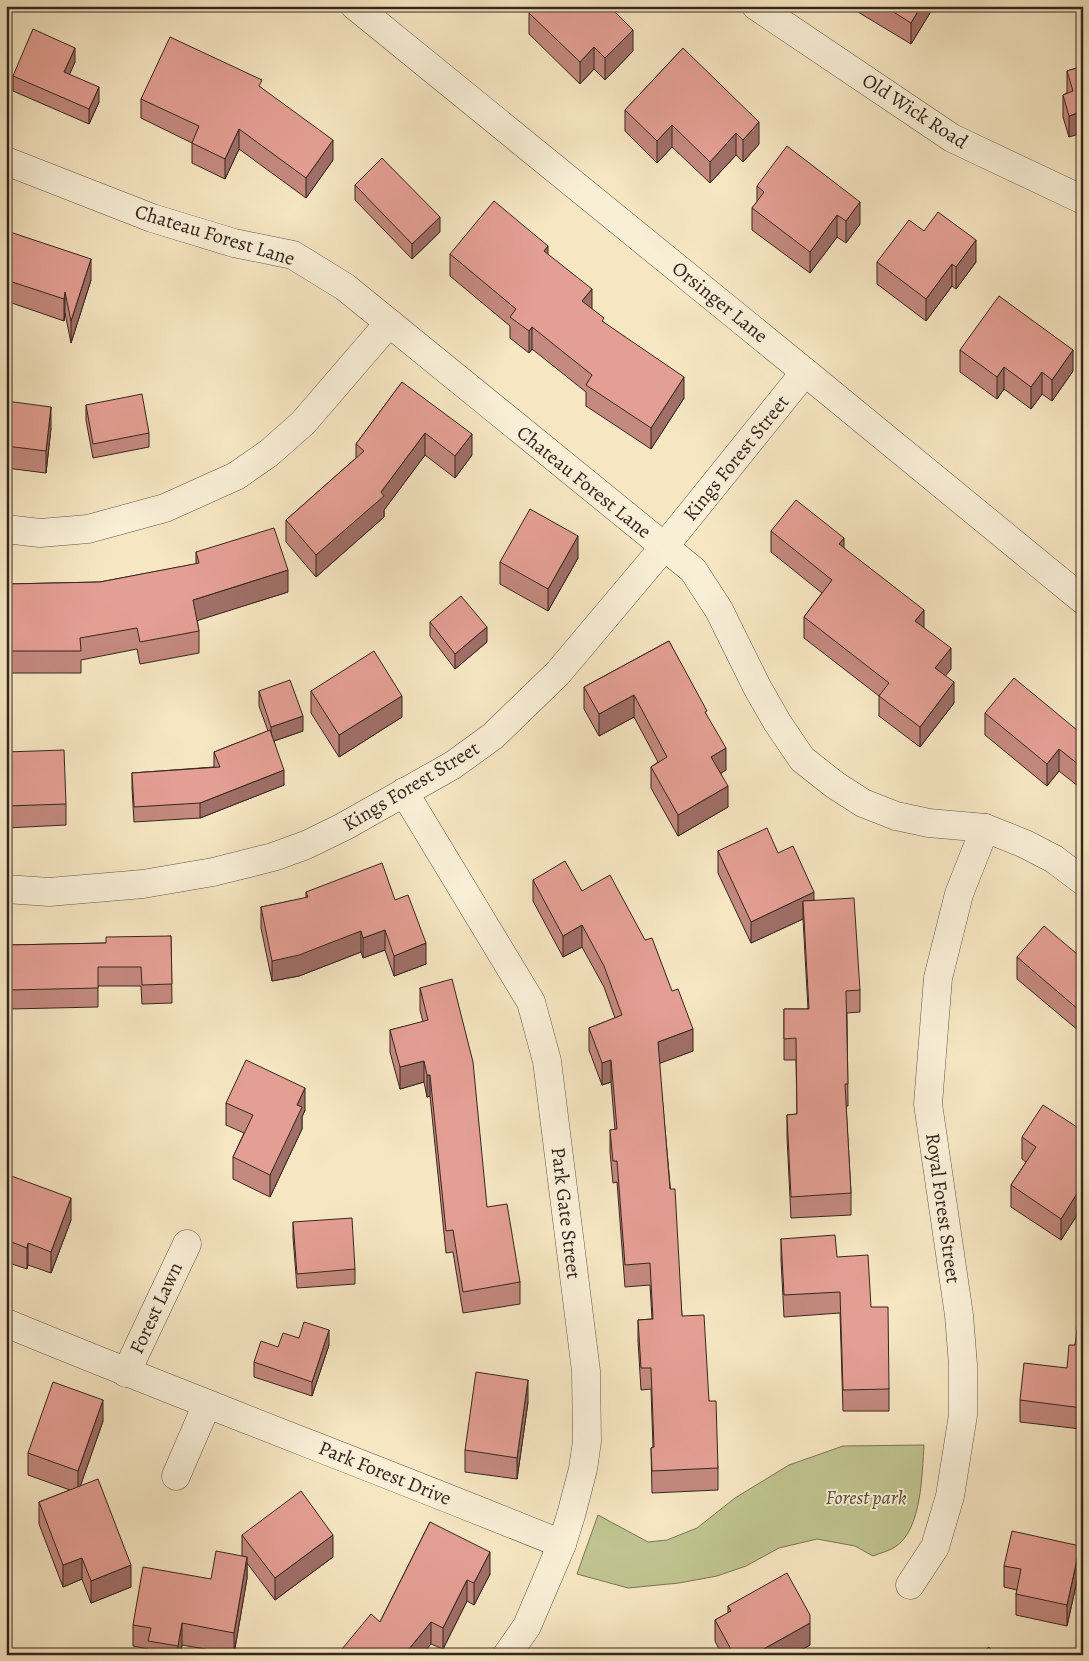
<svg xmlns="http://www.w3.org/2000/svg" width="1089" height="1661" viewBox="0 0 1089 1661" font-family="Alegreya,serif">
  <rect width="100%" height="100%" fill="#f6e6c2"/>
  <filter id="stains"><feTurbulence type="fractalNoise" baseFrequency=".004" numOctaves="4"/><feColorMatrix values="0 0 0 0 .2 0 0 0 0 .09 0 0 0 0 .02 0 0 0 .5 -.17"/></filter>
  <radialGradient id="worn" r=".72"><stop offset=".6" stop-color="#630" stop-opacity="0"/><stop offset="1" stop-color="#630" stop-opacity=".3"/></radialGradient>
  <path fill="#c0c490" stroke="#7b7558" d="M924 1445C922 1473 922 1530 895 1547 889 1551 880 1553 873 1556L855 1546 817 1539 779 1548 746 1566 717 1576 679 1583 628 1588 577 1574 598 1515 648 1542 667 1540 697 1528 735 1498 789 1465 843 1446Z"/>
  <g fill="none" stroke-linecap="round" stroke-linejoin="round">
    <defs>
      <g id="minor">
        <path d="M355 6 805 372 1083 600"/>
        <path d="M756 6 952 138 1083 200"/>
        <path d="M6 161 152 218 234 243 293 255 345 287 693 570 719 610 757 687 777 722 802 759 835 785 863 803 896 816 929 823 985 828 1025 844 1054 859 1083 881"/>
        <path d="M6 529 40 533 88 529 165 508 236 476 269 453 303 423 389 323"/>
        <path d="M404 792 531 1002 547 1061 586 1371 587 1441 583 1469 571 1515 562 1544 527 1626 507 1655"/>
        <path d="M6 889 49 892 143 884 213 872 273 857 306 845 343 827 453 765 493 736 558 673 664 547 805 372"/>
        <path d="M6 1323C190 1399 377 1469 562 1544"/>
        <path d="M126 1373 187 1244"/>
        <path d="M176 1476 207 1404"/>
        <path d="M910 1585 935 1547 950 1496 963 1415V1365L959 1315 928 1104 938 978 959 894 985 828"/>
      </g>
    </defs>
    <use href="#minor" stroke="#665648" stroke-width="29"/>
    <use href="#minor" stroke="#f9efd7" stroke-width="28"/>
  </g>
  <g fill="#c4897f" stroke="#36261f">
    <path d="M848 6H933V8L911 44Z"/>
    <path d="M529 13 633 51 605 80 594 69 580 84 529 34Z"/>
    <path d="M683 48 759 144 743 162 736 155 710 183 672 147 657 163 625 131V110Z"/>
    <path d="M75 62 69 74 99 102 89 124 13 91V76Z"/>
    <path d="M1083 66 1069 137 1063 117V95L1067 93V71Z"/>
    <path d="M262 88 333 160 306 198 239 149 225 179 192 163V143L141 118V99Z"/>
    <path d="M355 185 440 232 412 259 355 200Z"/>
    <path d="M757 186 860 224 846 243 837 237 810 273 752 230V208L757 202Z"/>
    <path d="M6 224 9 232 91 280 71 343 65 313 64 321 6 301Z"/>
    <path d="M450 254H548L592 309 604 323 684 398 651 449 586 406V392L532 349 529 353 510 338V326L450 276Z"/>
    <path d="M877 262H976L956 289 952 286 926 321 877 284Z"/>
    <path d="M960 350 1073 371 1052 401 1042 394 1031 409 1004 389 997 399 960 372Z"/>
    <path d="M402 382 472 455 455 478 425 455 384 510V517L316 577 286 542V520L356 458V444Z"/>
    <path d="M6 401 51 428 46 473 6 468Z"/>
    <path d="M86 405 149 433V447L93 458 86 420Z"/>
    <path d="M771 531 844 548 924 628 951 669 945 676 954 703 920 747 879 716V696L804 638V617L822 593 771 552Z"/>
    <path d="M196 552 288 592 197 620 199 631V653L140 664 137 649 81 660V673H8L7 584 100 582 196 564Z"/>
    <path d="M578 558 548 611 500 584V562Z"/>
    <path d="M430 622 487 642 455 669 430 636Z"/>
    <path d="M669 641 707 716 726 770 721 773 728 807 678 836 651 788V767L658 762 634 717 599 736 584 709V687Z"/>
    <path d="M259 691 303 731 274 741 284 785 200 818 134 822 132 788V773L214 767V752L268 731 259 706Z"/>
    <path d="M311 691 402 717 339 757 311 713Z"/>
    <path d="M985 713 1083 735V790L1059 771 1047 786 985 735Z"/>
    <path d="M6 752 66 804V825L6 828Z"/>
    <path d="M718 851 778 853 814 900 860 990V1012L847 1013 848 1106H846L851 1193V1215L791 1218 787 1137V1115L797 1114 796 1060H784V1009H808L803 919 751 943 718 873Z"/>
    <path d="M533 880 582 891 693 1051 659 1063 682 1316 709 1401 718 1468V1490L652 1493 651 1448 653 1447 651 1389 641 1390 638 1341V1320L652 1319 650 1285 625 1287 617 1182 613 1183 610 1152V1130H615L611 1082 602 1085 589 1050V1028L615 1018 604 987 582 947 563 957 533 901Z"/>
    <path d="M306 892 395 900 426 964 394 976 385 950 363 958 361 952 299 976 272 981 261 928V907L306 898Z"/>
    <path d="M171 936 172 1003 142 1004 141 986H98V1007L9 1009 8 945 106 943Z"/>
    <path d="M1017 957 1083 959V1027L1079 1031 1017 979Z"/>
    <path d="M420 988 487 1207 520 1282V1304L463 1313 453 1252 446 1253 430 1096 427 1097 424 1082 400 1089 390 1052V1030L423 1022 420 1010Z"/>
    <path d="M226 1103 305 1110 302 1117V1129L270 1197 233 1179V1157L244 1133 226 1125Z"/>
    <path d="M1083 1131V1206L1061 1240 1011 1207V1185L1026 1162 1022 1159V1137Z"/>
    <path d="M6 1174 71 1220 51 1273 28 1265 27 1269 6 1262Z"/>
    <path d="M293 1222 355 1269V1284L297 1288 293 1237Z"/>
    <path d="M781 1239 837 1257 871 1307 889 1389V1411H843L840 1313 784 1317 781 1260Z"/>
    <path d="M1083 1322V1443H1081V1429L1020 1422V1400L1067 1368Z"/>
    <path d="M299 1338 329 1345 312 1396 254 1377V1362L278 1347Z"/>
    <path d="M528 1402 517 1479 465 1472V1450Z"/>
    <path d="M103 1421 80 1486 131 1587 91 1603 82 1579 63 1587 39 1524V1502L70 1490 28 1475V1453Z"/>
    <path d="M430 1522 490 1574 474 1605 467 1601 443 1649 431 1644 380 1622Z"/>
    <path d="M242 1535 333 1557 275 1600 247 1563V1578L234 1654 182 1645 180 1655H148V1649L133 1646V1625L211 1579 242 1556Z"/>
    <path d="M1004 1566 1080 1567 1067 1626 1016 1615V1594L1017 1590 1004 1587Z"/>
    <path d="M728 1606 810 1645 792 1655H722L715 1641V1620L728 1613Z"/>
  </g>
  <g fill="#a06f68" stroke="#36261f">
    <path d="M921 6H933V8L911 44V23Z"/>
    <path d="M633 30V51L605 80V58Z"/>
    <path d="M594 47V69L580 84V62Z"/>
    <path d="M75 48V62L64 87V72Z"/>
    <path d="M99 87V102L89 124V109Z"/>
    <path d="M1083 111V133L1069 137V116Z"/>
    <path d="M759 122V144L743 162V140Z"/>
    <path d="M672 125V147L657 163V141Z"/>
    <path d="M239 129V149L225 179V159Z"/>
    <path d="M736 133V155L710 183V162Z"/>
    <path d="M333 140V160L306 198V178Z"/>
    <path d="M860 202V224L846 243V221Z"/>
    <path d="M837 215V237L810 273V252Z"/>
    <path d="M440 217V232L412 259V244Z"/>
    <path d="M976 240V262L956 289V267Z"/>
    <path d="M548 246V268L544 251Z"/>
    <path d="M91 259V280L71 343V321Z"/>
    <path d="M952 264V286L926 321V299Z"/>
    <path d="M592 289V311L582 301Z"/>
    <path d="M65 292V313L64 321V299Z"/>
    <path d="M532 327V349L529 353V331Z"/>
    <path d="M1073 350V371L1052 401V380Z"/>
    <path d="M1004 367V389L997 399V377Z"/>
    <path d="M1042 372V394L1031 409V387Z"/>
    <path d="M684 377V398L651 449V428Z"/>
    <path d="M51 407V428L46 473V451Z"/>
    <path d="M425 433V455L384 510V517L316 577V555L381 492Z"/>
    <path d="M472 434V455L455 478V456Z"/>
    <path d="M578 536V558L548 611V589Z"/>
    <path d="M844 538V559L839 544Z"/>
    <path d="M288 570V592L193 622V600Z"/>
    <path d="M924 610V630L915 621Z"/>
    <path d="M487 627V642L455 669V654Z"/>
    <path d="M951 648V669L935 689V668Z"/>
    <path d="M954 682V703L920 747V727Z"/>
    <path d="M634 695V717L599 736V714Z"/>
    <path d="M402 696V717L339 757V735Z"/>
    <path d="M303 716V731L271 742V727Z"/>
    <path d="M726 748V770L711 779V757Z"/>
    <path d="M1059 749V771L1047 786V764Z"/>
    <path d="M284 770V785L200 818V803Z"/>
    <path d="M728 786V807L678 836V815Z"/>
    <path d="M814 892V914L803 901V919L751 943V922Z"/>
    <path d="M582 925V947L563 957V936Z"/>
    <path d="M385 930V950L363 958V938Z"/>
    <path d="M361 931V952L299 976 272 981V961Z"/>
    <path d="M426 943V964L394 976V956Z"/>
    <path d="M1083 1005V1027L1079 1031V1010Z"/>
    <path d="M693 1029V1051L658 1064V1042Z"/>
    <path d="M611 1060V1082L602 1085V1063Z"/>
    <path d="M424 1061V1082L400 1089V1067Z"/>
    <path d="M427 1075H430V1096L427 1097Z"/>
    <path d="M305 1088V1110L302 1117V1129L270 1197V1175L297 1105Z"/>
    <path d="M1083 1184V1206L1061 1240V1219Z"/>
    <path d="M71 1198V1220L51 1273V1252Z"/>
    <path d="M28 1243V1265L27 1269V1248Z"/>
    <path d="M329 1330V1345L312 1396V1382Z"/>
    <path d="M528 1380V1402L517 1479V1458Z"/>
    <path d="M103 1400V1421L78 1493V1471Z"/>
    <path d="M333 1535V1557L275 1600V1578Z"/>
    <path d="M1080 1546V1567L1067 1626V1605Z"/>
    <path d="M490 1552V1574L474 1605V1583Z"/>
    <path d="M247 1557V1578L234 1654V1633Z"/>
    <path d="M82 1558V1579L63 1587V1565Z"/>
    <path d="M131 1565V1587L91 1603V1581Z"/>
    <path d="M467 1580V1601L443 1649V1628Z"/>
    <path d="M431 1622V1644L422 1655H404Z"/>
    <path d="M182 1623V1645L180 1655H178V1646Z"/>
    <path d="M810 1623V1645L792 1655H753Z"/>
  </g>
  <g fill="#e49f94" stroke="#36261f">
    <path d="M536 6H609L633 30 605 58 594 47 580 62 529 13Z"/>
    <path d="M884 6H921L911 23Z"/>
    <path d="M33 29 75 48 64 72 99 87 89 109 13 76Z"/>
    <path d="M170 37 262 80 259 86 333 140 306 178 239 129 225 159 192 143 199 126 141 99Z"/>
    <path d="M683 48 759 122 743 140 736 133 710 162 672 125 657 141 625 110Z"/>
    <path d="M1083 66V111L1069 116 1063 95 1073 91 1067 71Z"/>
    <path d="M787 146 860 202 846 221 837 215 810 252 752 208 764 192 757 186Z"/>
    <path d="M382 158 440 217 412 244 355 185Z"/>
    <path d="M494 201 548 246 544 251 592 289 582 301 604 318 602 321 684 377 651 428 586 385 592 375 532 327 529 331 510 317 516 309 450 254Z"/>
    <path d="M938 212 976 240 956 267 952 264 926 299 877 262 909 220 924 231Z"/>
    <path d="M6 224 9 225 7 231 91 259 71 321 65 292 64 299 6 280Z"/>
    <path d="M999 296 1073 350 1052 380 1042 372 1031 387 1004 367 997 377 960 350Z"/>
    <path d="M402 382 472 434 455 456 425 433 381 492 384 496 316 555 286 520 364 451 356 444Z"/>
    <path d="M142 394 149 433 93 444 86 405Z"/>
    <path d="M6 401 51 407 46 451 6 446Z"/>
    <path d="M796 500 844 538 839 544 924 610 915 621 951 648 935 668 954 682 920 727 879 696 889 683 804 617 832 580 771 531Z"/>
    <path d="M530 509 578 536 548 589 500 562Z"/>
    <path d="M274 528 288 570 193 600 199 631 140 642 137 628 80 638 81 651H8L7 584 100 582 199 563 196 552Z"/>
    <path d="M461 596 487 627 455 654 430 622Z"/>
    <path d="M669 641 707 711 705 712 726 748 711 757 728 786 678 815 651 767 667 757 634 695 599 714 584 687Z"/>
    <path d="M374 651 402 696 339 735 311 691Z"/>
    <path d="M1014 678 1083 735V768L1059 749 1047 764 985 713Z"/>
    <path d="M290 680 303 716 271 727 259 691Z"/>
    <path d="M270 730 284 770 200 803 134 807 132 773 220 767 214 752Z"/>
    <path d="M64 750 66 804 6 806V752Z"/>
    <path d="M767 828 778 853 793 846 814 892 751 922 718 851Z"/>
    <path d="M565 861 582 891 610 875 645 940 652 938 672 991 678 989 693 1029 658 1042 670 1189H675L682 1316 704 1315 709 1401H716L718 1468 652 1471 651 1448 654 1447 651 1368H641L638 1320 653 1319 650 1263 625 1265 617 1161H613L610 1130 617 1129 611 1060 602 1063 589 1028 622 1015 604 966 582 925 563 936 533 880Z"/>
    <path d="M382 863 395 900 408 895 426 943 394 956 385 930 363 938 361 931 299 955 272 961 261 907 308 897 306 892Z"/>
    <path d="M854 898 860 990 846 991 848 1084H845L851 1193 791 1197 787 1115 797 1114 796 1038 784 1039V1009H809L803 901Z"/>
    <path d="M1044 926 1083 959V1005L1079 1010 1017 957Z"/>
    <path d="M171 936 172 984 142 985 141 967H98V988L9 990 8 945 106 943V937Z"/>
    <path d="M452 979 473 1062 487 1207 507 1204 520 1282 463 1292 453 1230 446 1231 430 1075H427L424 1061 400 1067 390 1030 428 1020 420 988Z"/>
    <path d="M246 1060 305 1088 297 1105 302 1107 270 1175 233 1157 253 1115 226 1103Z"/>
    <path d="M1043 1105 1083 1131V1184L1061 1219 1011 1185 1036 1147 1022 1137Z"/>
    <path d="M6 1174 71 1198 51 1252 28 1243 27 1248 6 1240Z"/>
    <path d="M352 1218 355 1269 297 1274 293 1222Z"/>
    <path d="M835 1235 837 1257 868 1255 871 1307H888L889 1389 843 1390 840 1292 784 1295 781 1239Z"/>
    <path d="M304 1322 329 1330 312 1382 254 1362 261 1341 278 1347 283 1333 299 1338Z"/>
    <path d="M1078 1322H1083V1422H1081L1082 1408 1020 1400 1024 1363 1067 1368 1069 1345H1075Z"/>
    <path d="M476 1372 528 1380 517 1458 465 1450Z"/>
    <path d="M53 1382 103 1400 78 1471 28 1453Z"/>
    <path d="M98 1479 131 1565 91 1581 82 1558 63 1565 39 1502Z"/>
    <path d="M301 1491 333 1535 275 1578 242 1535Z"/>
    <path d="M430 1522 490 1552 474 1583 467 1580 443 1628 431 1622 404 1655H337L371 1614 380 1622Z"/>
    <path d="M1012 1531 1080 1546 1067 1605 1016 1594 1021 1569 1004 1566Z"/>
    <path d="M216 1551 247 1557 234 1633 182 1623 178 1646 148 1641 151 1628 133 1625 143 1567 211 1579Z"/>
    <path d="M787 1573 810 1615V1623L753 1655H734L715 1620 731 1611 728 1606Z"/>
    <path d="M989 1647 995 1655H979Z"/>
  </g>
  <g text-anchor="middle" dominant-baseline="central" stroke-width="4" stroke-linejoin="round" paint-order="stroke">
    <g font-size="20" fill="#36261f" stroke="#f9efd7">
      <text transform="translate(915 111) rotate(33)">Old Wick Road</text>
      <text transform="translate(215 235) rotate(17)">Chateau Forest Lane</text>
      <text transform="translate(720 302) rotate(39)">Orsinger Lane</text>
      <text transform="translate(736 458) rotate(-51)">Kings Forest Street</text>
      <text transform="translate(584 482) rotate(39)">Chateau Forest Lane</text>
      <text transform="translate(411 786) rotate(-31)">Kings Forest Street</text>
      <text transform="translate(943 1208) rotate(82)">Royal Forest Street</text>
      <text transform="translate(566 1213) rotate(83)">Park Gate Street</text>
      <text transform="translate(156 1308) rotate(-65)">Forest Lawn</text>
      <text transform="translate(385 1473) rotate(22)">Park Forest Drive</text>
    </g>
    <g font-size="20" font-style="italic" fill="#584e3b" stroke="#f9efd7">
      <text x="866" y="1497">Forest park</text>
    </g>
  </g>
  <rect width="1089" height="1661" fill="none" stroke="#f6e6c2" stroke-width="25"/>
  <rect x="8" y="8" width="1074" height="1646" fill="none" stroke="#36261f" stroke-width="2.5"/>
  <rect x="12" y="12" width="1064" height="1636" fill="none" stroke="#36261f"/>
  <rect width="100%" height="100%" filter="url(#stains)"/>
  <rect width="100%" height="100%" fill="url(#worn)"/>
</svg>
